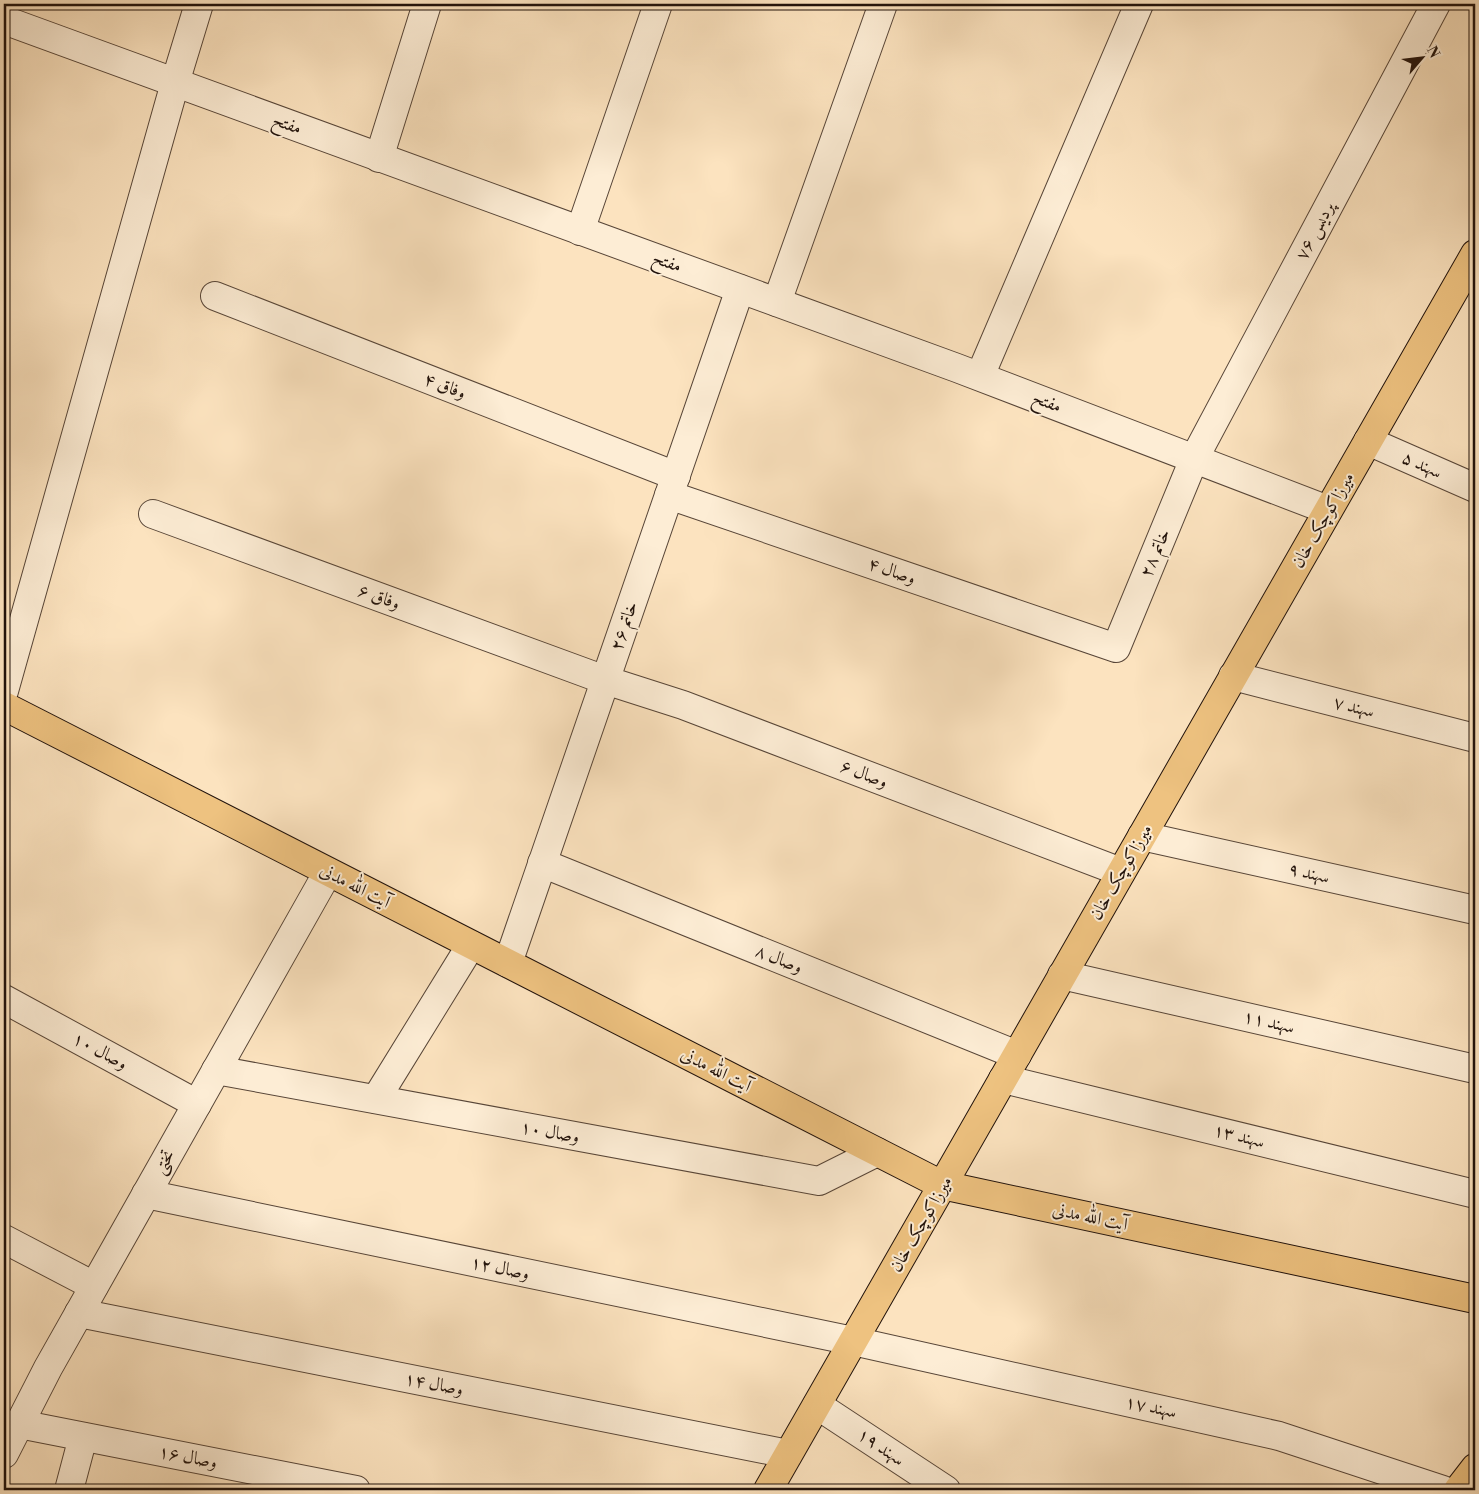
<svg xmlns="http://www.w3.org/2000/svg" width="1479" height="1494" viewBox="0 0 1479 1494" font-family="'Libre Bodoni',Amiri,serif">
  <rect width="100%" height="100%" fill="#fce3bf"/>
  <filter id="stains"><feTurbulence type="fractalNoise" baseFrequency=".004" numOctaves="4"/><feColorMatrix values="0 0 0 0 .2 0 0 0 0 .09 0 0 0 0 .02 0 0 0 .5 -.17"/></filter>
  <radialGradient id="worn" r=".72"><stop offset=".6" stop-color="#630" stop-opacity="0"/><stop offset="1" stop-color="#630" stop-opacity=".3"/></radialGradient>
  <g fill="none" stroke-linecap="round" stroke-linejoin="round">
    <defs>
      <g id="minor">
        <path d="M4 20 957 368 1328 510"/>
        <path d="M379 158 427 4"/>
        <path d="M580 231 658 4"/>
        <path d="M215 296 676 476"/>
        <path d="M777 302 883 4"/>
        <path d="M980 376 1139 4"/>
        <path d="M1368 441 1475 488"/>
        <path d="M669 495 1116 648 1194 459 1436 4"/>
        <path d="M153 514 605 680 683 705 1121 872"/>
        <path d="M1233 676 1475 738"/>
        <path d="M4 691 175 83 199 4"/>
        <path d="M1142 836 1475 910"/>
        <path d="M542 863 1017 1055"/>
        <path d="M508 963 740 289"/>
        <path d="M1062 975 1475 1069"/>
        <path d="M4 999 197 1104"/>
        <path d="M216 1070 819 1181 877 1152"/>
        <path d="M1003 1079 1475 1194"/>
        <path d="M376 1099 471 945"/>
        <path d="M146 1194 853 1341 1279 1436 1443 1490"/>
        <path d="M4 1239 94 1286"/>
        <path d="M79 1313 788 1454"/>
        <path d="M817 1405 946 1490"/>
        <path d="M19 1424 356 1490"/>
        <path d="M4 1454 48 1368 328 872"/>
        <path d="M69 1490 83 1437"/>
      </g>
      <g id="major">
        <path d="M4 706 942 1185 1475 1299"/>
        <path d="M768 1490 1475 254"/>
        <path d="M1458 1490 1475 1468"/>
      </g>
    </defs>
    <use href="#minor" stroke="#584638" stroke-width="30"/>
    <use href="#major" stroke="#21120b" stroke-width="30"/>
    <use href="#minor" stroke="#fdedd5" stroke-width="28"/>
    <use href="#major" stroke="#eec280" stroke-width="28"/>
  </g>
  <g text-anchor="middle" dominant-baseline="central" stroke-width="4" stroke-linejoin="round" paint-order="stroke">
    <g font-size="18" fill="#21120b" stroke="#fdedd5">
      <text transform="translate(287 124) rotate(20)">مفتح</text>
      <text transform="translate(1315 231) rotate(-62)">پردیس ۷۶</text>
      <text transform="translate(667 262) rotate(20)">مفتح</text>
      <text transform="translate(445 386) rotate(21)">وفاق ۴</text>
      <text transform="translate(1047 402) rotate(21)">مفتح</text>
      <text transform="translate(1422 465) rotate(24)">سهند ۵</text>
      <text transform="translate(1323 520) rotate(-60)">میرزاکوچک خان</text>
      <text transform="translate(1155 553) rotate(-67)">خاتم ۲۸</text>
      <text transform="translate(892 571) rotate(19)">وصال ۴</text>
      <text transform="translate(379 597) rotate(20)">وفاق ۶</text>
      <text transform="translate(624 626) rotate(-71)">خاتم ۲۶</text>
      <text transform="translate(1354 707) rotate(14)">سهند ۷</text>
      <text transform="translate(864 774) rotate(21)">وصال ۶</text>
      <text transform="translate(1121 872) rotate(-60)">میرزاکوچک خان</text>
      <text transform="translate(1309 873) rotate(13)">سهند ۹</text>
      <text transform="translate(355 886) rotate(27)">آیت الله مدنی</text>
      <text transform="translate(779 959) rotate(22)">وصال ۸</text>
      <text transform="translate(1269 1022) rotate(13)">سهند ۱۱</text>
      <text transform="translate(100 1051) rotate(28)">وصال ۱۰</text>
      <text transform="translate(716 1070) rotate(27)">آیت الله مدنی</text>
      <text transform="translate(550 1132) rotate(10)">وصال ۱۰</text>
      <text transform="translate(1239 1136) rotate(14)">سهند ۱۳</text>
      <text transform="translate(164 1162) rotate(-61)">تختی</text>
      <text transform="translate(1090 1217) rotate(12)">آیت الله مدنی</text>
      <text transform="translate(921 1224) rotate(-60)">میرزاکوچک خان</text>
      <text transform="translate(500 1268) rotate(12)">وصال ۱۲</text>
      <text transform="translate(434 1384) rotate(11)">وصال ۱۴</text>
      <text transform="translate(1151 1407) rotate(12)">سهند ۱۷</text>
      <text transform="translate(881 1447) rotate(34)">سهند ۱۹</text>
      <text transform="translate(188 1457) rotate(11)">وصال ۱۶</text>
    </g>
  </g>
  <rect width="1479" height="1494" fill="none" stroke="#fce3bf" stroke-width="20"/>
  <rect x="5" y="5" width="1469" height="1484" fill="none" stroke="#21120b" stroke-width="2.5"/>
  <rect x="10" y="10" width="1459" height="1474" fill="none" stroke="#21120b"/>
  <g transform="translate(1422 58) rotate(62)" stroke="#fdedd5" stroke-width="4" paint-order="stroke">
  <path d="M0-4L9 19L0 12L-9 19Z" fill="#21120b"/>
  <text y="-8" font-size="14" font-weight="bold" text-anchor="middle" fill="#21120b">N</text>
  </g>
  <rect width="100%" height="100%" filter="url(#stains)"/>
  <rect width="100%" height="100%" fill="url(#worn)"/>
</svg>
